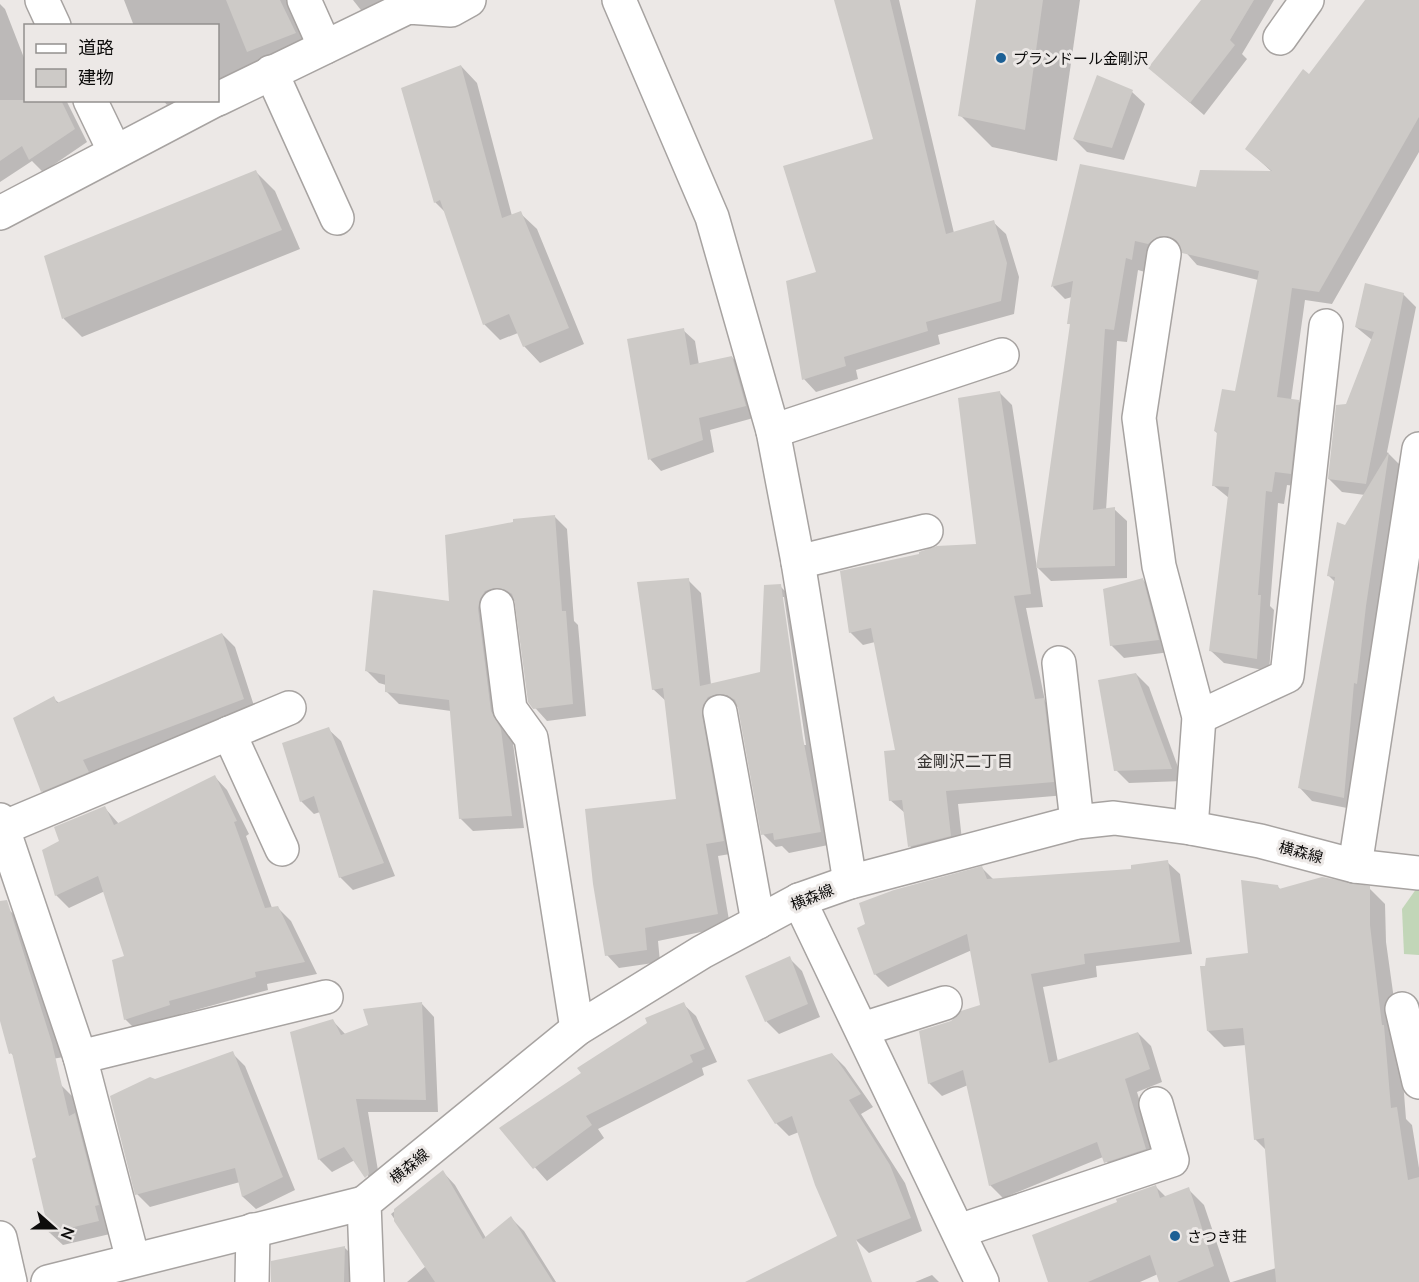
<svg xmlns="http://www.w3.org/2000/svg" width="1419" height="1282" viewBox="0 0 1419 1282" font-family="Mulish,'Noto Sans JP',sans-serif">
  <rect width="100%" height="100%" fill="#ece8e6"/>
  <path fill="#c2d6b8" d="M1419 885V955L1404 954 1402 909Z"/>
  <g fill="#0003" fill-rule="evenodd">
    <path d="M124 0H286L307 46 218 83V26H134Z"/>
    <path d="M353 0H407L368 19Z"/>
    <path d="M836 0H899L954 233 993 222 1006 234 1019 277 1014 314 938 335 940 344 856 370 858 379 816 392 804 379 818 273 875 140Z"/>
    <path d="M978 0H1080L1057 161 992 147 960 115Z"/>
    <path d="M1203 0H1274L1242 54 1247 59 1204 115 1150 68Z"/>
    <path d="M1367 0H1419V152L1332 304 1305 300 1291 400 1298 401 1311 414 1303 487 1287 485 1284 504 1278 503 1270 606 1274 610 1269 671 1224 663 1211 651 1229 498 1213 485 1218 434 1215 431 1236 393 1258 280 1197 265 1182 248 1170 249 1145 272 1138 270 1127 342 1117 341 1106 510 1114 509 1127 521V578L1051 581 1038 568 1071 326 1069 323 1072 297 1065 299 1053 287 1081 166 1198 189 1273 173 1247 149 1309 76Z"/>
    <path d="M0 4 5 9 26 63V100H66L87 142 43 172 32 161 0 182Z"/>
    <path d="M461 66 477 83 512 216 520 213 537 229 584 344 540 363 524 346 518 333 500 340 484 324 447 214 435 202Z"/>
    <path d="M1132 92 1145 104 1124 160 1087 152 1074 139Z"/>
    <path d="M163 100H177L167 105Z"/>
    <path d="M256 172 275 191 300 249 82 337 64 319 45 257Z"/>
    <path d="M1403 294 1416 307 1387 452 1401 466 1357 810 1312 801 1300 788 1336 583 1328 575 1346 527 1365 495 1342 492 1329 479 1347 405 1372 340 1356 327Z"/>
    <path d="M683 330 695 341 699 365 732 357 743 369 757 417 710 430 714 452 661 471 650 459 629 340Z"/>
    <path d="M999 392 1012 405 1043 607 1026 608 1045 701 1056 713 1066 795 958 804 963 849 923 859 910 846 905 813 890 800 897 751 875 642 863 645 850 632 977 545Z"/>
    <path d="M555 517 567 529 574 621 578 625 586 716 547 721 529 701 515 601 509 600 504 726 513 743 524 828 473 831 460 818 451 711 399 704 386 691V685L379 683 366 670Z"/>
    <path d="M1142 579 1155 592 1170 652 1124 658 1111 645Z"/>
    <path d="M688 580 701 593 711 685 762 673 780 586 793 599 833 844 789 853 782 846 776 847 763 834 739 707 731 706 736 853 718 856 730 926 658 941 660 962 619 968 607 955 677 801 667 702 653 689ZM781 597H784L806 745H803Z"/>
    <path d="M222 634 235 647 256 712 55 804 42 791 53 698 59 703Z"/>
    <path d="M1136 674 1149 687 1183 781 1129 783 1116 770Z"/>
    <path d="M328 729 341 741 395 876 353 890 340 877 320 812 314 814 301 801Z"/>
    <path d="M215 777 227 790 249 834 246 836 272 908H278L291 921 317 974 267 984 268 990 181 1014 182 1018 138 1032 125 1019 126 957 105 891 69 908 56 895 61 842 104 807 119 824Z"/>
    <path d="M1167 862 1180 874 1192 954 1096 966 1097 977 1043 987 1058 1062 1138 1033 1151 1046 1162 1082 1137 1092 1158 1162 1118 1175 1103 1157 1003 1198 990 1185 968 1085 942 1096 929 1083 952 1022 982 1006 972 950 888 987 875 974 982 868 994 880 1133 870Z"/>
    <path d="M1277 886 1281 890 1369 888 1385 904 1386 942 1400 1042 1406 1119 1412 1125 1419 1168V1282H1232L1276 1268 1267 1151 1255 1139 1246 1045 1224 1047 1208 1031 1250 955Z"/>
    <path d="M9 910 22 922 64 1057 22 1064 9 1051 0 1015V912Z"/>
    <path d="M789 958 802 971 820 1017 779 1034 767 1022 747 976Z"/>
    <path d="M422 1004 434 1017 438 1112H368L381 1188 379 1189 355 1160 332 1172 319 1159 332 1020 346 1035Z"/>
    <path d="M683 1004 696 1016 717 1062 702 1068 704 1075 598 1129 604 1138 547 1181 501 1129Z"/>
    <path d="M232 1053 245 1066 295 1190 256 1209 243 1197 240 1182 150 1207 137 1194 155 1081Z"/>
    <path d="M832 1054 845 1067 873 1107 861 1114 905 1183 922 1231 869 1253 856 1240 799 1132 789 1136 776 1123Z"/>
    <path d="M60 1084 73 1097 78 1118 88 1127 110 1234 63 1245 50 1233 38 1158Z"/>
    <path d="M443 1172 455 1185 486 1238 511 1218 524 1231 556 1282H407L426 1266 391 1214Z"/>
    <path d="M1156 1187 1166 1197 1188 1189 1204 1205 1230 1282H1161L1158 1274 1140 1282H1049Z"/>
    <path d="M344 1247 357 1260V1282H295Z"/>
    <path d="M932 1275 939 1282H915Z"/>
  </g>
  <g fill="#cdcac7">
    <path d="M226 0H280L296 33 247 52Z"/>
    <path d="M834 0H890L946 234 994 220 1007 263 1001 301 926 322 928 331 844 357 846 366 802 380 786 281 816 272 783 166 873 139Z"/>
    <path d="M976 0H1043L1025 130 958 116Z"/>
    <path d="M1201 0H1254L1230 40 1235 45 1190 103 1148 68Z"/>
    <path d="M1365 0H1419V117L1319 292 1292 288 1277 397 1299 400 1291 474 1275 472 1272 492 1266 491 1258 595H1261L1257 659 1209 651 1229 487 1212 486 1217 432 1214 431 1222 389 1235 391 1259 271 1182 253 1176 240 1167 236 1157 237 1148 244 1135 241 1132 260 1126 258 1114 330 1105 329 1093 510 1115 507V566L1036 568 1070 324H1067L1073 281 1051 287 1080 164 1196 187 1200 170 1272 171 1245 149 1303 69 1309 74Z"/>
    <path d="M461 65 502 218 521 211 569 328 523 347 509 314 483 325 440 200 434 203 401 88Z"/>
    <path d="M1097 75 1133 90 1112 148 1073 139Z"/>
    <path d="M0 100H61L75 129 29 160 22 146 0 161Z"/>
    <path d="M256 170 282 230 62 319 44 256Z"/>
    <path d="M1365 283 1404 293 1366 484 1328 479 1336 405 1346 404 1374 332 1355 327Z"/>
    <path d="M684 328 690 365 732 356 746 406 699 418 703 440 648 460 627 339Z"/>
    <path d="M1000 391 1031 594 1014 596 1035 699 1044 698 1054 782 946 791 951 836 908 847 902 800 889 801 884 751 895 750 871 628 849 633 840 571 919 554V552L937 546 976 544 958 398Z"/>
    <path d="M1389 452 1366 606 1357 684 1354 683 1344 798 1298 788 1335 577 1327 576 1337 522 1345 525Z"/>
    <path d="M555 515 562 611H566L573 704 533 709 528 702 515 603 512 594 504 589 494 588 485 591 480 599 478 608 491 711 501 729 512 816 459 819 449 700 385 692V675L365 671 373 590 449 601 445 535 513 522V519Z"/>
    <path d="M689 578 700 686 760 672 764 585 781 584 803 738 821 832 774 840 773 833 761 835 738 708 735 700 727 695 717 694 708 697 703 705 702 715 724 841 706 844 718 914 645 928 647 950 605 956 593 884 585 809 676 799 663 688 652 690 637 582Z"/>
    <path d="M1143 578 1159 640 1110 646 1103 589Z"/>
    <path d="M222 633 244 699 83 760 89 772 41 792 13 718 54 696 57 703Z"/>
    <path d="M1136 673 1172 769 1114 771 1098 680Z"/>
    <path d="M329 727 384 863 339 878 314 796 300 802 282 743Z"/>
    <path d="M215 775 237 821 234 822 265 908 278 906 305 962 255 972 256 977 169 1001 170 1005 124 1020 112 960 124 956 98 876 55 896 42 850 59 841 54 827 105 806 114 825Z"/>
    <path d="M1168 860 1180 942 1084 954 1085 964 1031 974 1049 1063 1138 1032 1150 1069 1125 1079 1146 1149 1104 1163 1097 1142 989 1186 963 1070 928 1084 919 1031 951 1021 961 1011 980 1005 967 934 874 975 857 928 865 924 859 903 894 890 982 866 987 879 1131 869V865Z"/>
    <path d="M1322 877 1370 886V925L1382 1025H1384L1391 1108 1397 1107 1408 1180 1419 1177V1282H1276L1264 1138 1254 1140 1243 1028 1207 1031 1200 966H1205L1206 958 1248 953 1241 880 1278 885 1279 889Z"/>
    <path d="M7 900 52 1043 69 1116 75 1113 99 1205 95 1206 99 1221 49 1233 32 1159 36 1157 12 1053 9 1054 0 1021V901Z"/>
    <path d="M790 956 808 1004 765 1022 745 976Z"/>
    <path d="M422 1002 426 1100 356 1099 369 1174 365 1178 344 1147 318 1160 290 1032 333 1019 341 1035 368 1025 363 1009Z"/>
    <path d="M684 1002 705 1049 690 1055 693 1062 586 1116 592 1125 533 1169 499 1128 581 1073 577 1068 647 1023 645 1018Z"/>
    <path d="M233 1051 283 1177 242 1197 235 1168 135 1195 110 1096 150 1077 155 1079Z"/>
    <path d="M832 1053 861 1094 849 1100 890 1165 911 1218 856 1240 872 1282H745L837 1236 815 1185 792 1116 775 1124 747 1080Z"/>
    <path d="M443 1170 483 1239 511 1216 553 1282H435L394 1221V1209Z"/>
    <path d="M1156 1185 1160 1198 1189 1187 1214 1266 1177 1282H1159L1150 1255 1088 1282H1048L1032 1235 1117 1202 1116 1199Z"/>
    <path d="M345 1246 344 1282H271V1261Z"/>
  </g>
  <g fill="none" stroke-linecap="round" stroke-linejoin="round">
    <defs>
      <g id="street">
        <path d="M42 0 54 26"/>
        <path d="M304 0 325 47"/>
        <path d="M619 0 712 217 773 431 798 562 850 882"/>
        <path d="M1280 38 1307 0"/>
        <path d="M271 72 337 218"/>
        <path d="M218 99 408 7 451 10 469 0"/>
        <path d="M90 100 115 152"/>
        <path d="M0 213 215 100"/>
        <path d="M1164 254 1139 418 1159 566 1199 717 1191 828"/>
        <path d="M773 431 1002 355"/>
        <path d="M798 562 926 531"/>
        <path d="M497 606 510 709 531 738 577 1029"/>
        <path d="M1059 663 1077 822"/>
        <path d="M720 712 758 922"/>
        <path d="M1199 717 1287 676 1326 326"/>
        <path d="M229 733 282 849"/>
        <path d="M0 820 80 1057 133 1260"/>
        <path d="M3 828 289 708"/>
        <path d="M1355 866 1419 449"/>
        <path d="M799 900 982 1282"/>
        <path d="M1402 1009 1419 1082"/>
        <path d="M863 1029 945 1003"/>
        <path d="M80 1057 326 997"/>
        <path d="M959 1231 1172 1160 1156 1104"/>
        <path d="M0 1238 10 1282"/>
        <path d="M48 1282 364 1203"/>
        <path d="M252 1282 253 1230"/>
        <path d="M367 1282 364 1203 577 1029 702 952 758 922 799 900 850 882 1077 822 1114 818 1191 828 1260 841 1355 866 1419 873"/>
      </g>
    </defs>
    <use href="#street" stroke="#a7a3a1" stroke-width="36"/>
    <use href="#street" stroke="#fff" stroke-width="33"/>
  </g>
  <g fill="#1c6095" stroke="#ece8e6" stroke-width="2">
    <circle cx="1001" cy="58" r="6"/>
    <circle cx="1175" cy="1236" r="6"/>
  </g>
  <g text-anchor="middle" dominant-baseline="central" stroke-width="6" stroke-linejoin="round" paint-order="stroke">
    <g font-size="15" fill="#0d0c0b" stroke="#ece8e6" text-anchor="start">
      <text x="1013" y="58">プランドール金剛沢</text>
      <text x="1187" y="1236">さつき荘</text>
    </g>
    <g font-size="15" fill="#0d0c0b" stroke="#ece8e6">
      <text transform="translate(1301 852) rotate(15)">横森線</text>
      <text transform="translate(812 897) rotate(-22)">横森線</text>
      <text transform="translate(409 1166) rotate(-39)">横森線</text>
    </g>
    <g font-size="16" fill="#33302e" stroke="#ece8e6">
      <text x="965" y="761">金剛沢二丁目</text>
    </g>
  </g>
  <rect x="24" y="24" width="195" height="78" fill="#ece8e6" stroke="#93908e" stroke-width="1.5"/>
  <rect x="36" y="44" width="30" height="9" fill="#ffffff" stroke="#93908e" stroke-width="1.5"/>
  <text x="78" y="54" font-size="18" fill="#0d0c0b">道路</text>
  <rect x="36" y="69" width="30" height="18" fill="#cdcac7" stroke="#93908e" stroke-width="1.5"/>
  <text x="78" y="84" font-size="18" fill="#0d0c0b">建物</text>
  <g transform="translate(54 1228) rotate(111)" stroke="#ece8e6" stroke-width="4.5" paint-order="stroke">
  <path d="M0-4.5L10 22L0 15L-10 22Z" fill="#0d0c0b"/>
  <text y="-9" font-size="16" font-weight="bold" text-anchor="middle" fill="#0d0c0b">N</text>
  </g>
</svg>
